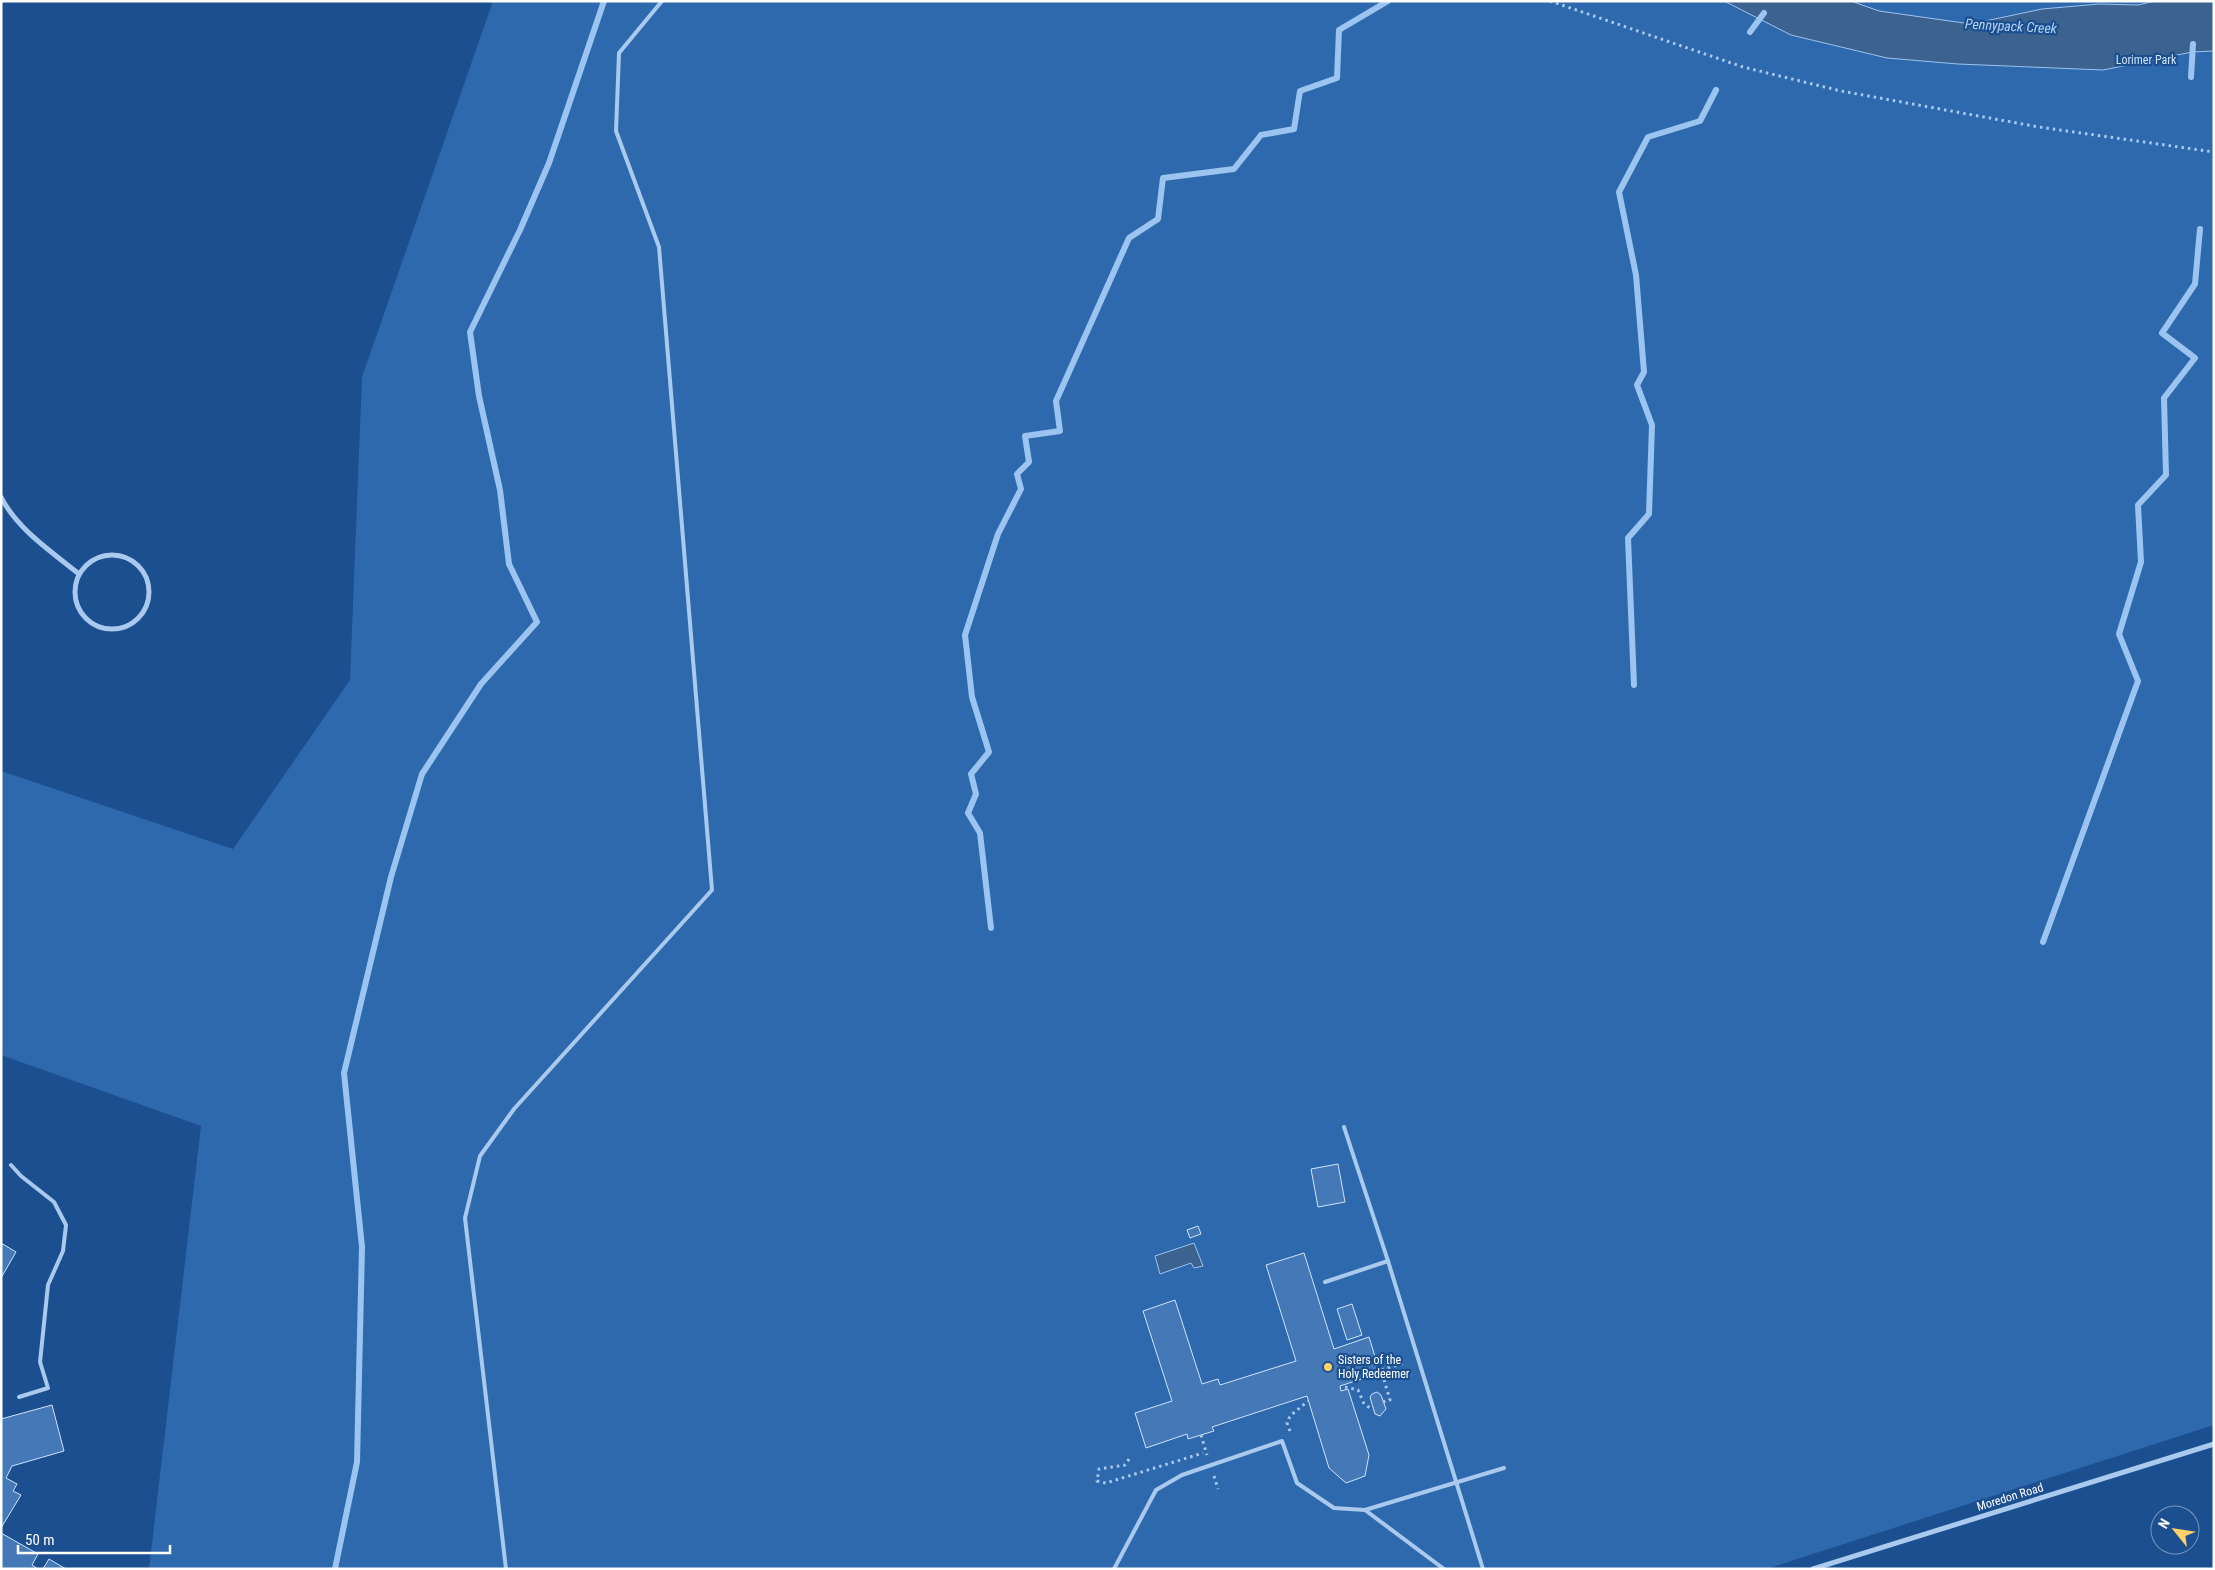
<svg xmlns="http://www.w3.org/2000/svg" width="2215" height="1570" viewBox="0 0 2215 1570" font-family="'Roboto Condensed',sans-serif">
  <rect width="100%" height="100%" fill="#1b4f8f"/>
  <path fill="#2e69ad" d="M493 1H2214V1425L1766 1569H149L201 1126 1 1055V771L233 849 350 680 362 377Z"/>
  <g fill="#3c6290" stroke="#9cc4f0">
    <path d="M1724 1H1851L1879 11 1971 24 2042 9 2099 4 2138 5 2155 1H2214V51L2192 52 2103 70 1958 64 1887 58 1791 35Z"/>
    <path d="M1194 1243 1203 1266 1194 1268 1191 1263 1160 1274 1155 1256Z"/>
  </g>
  <g fill="none" stroke-linecap="round" stroke-linejoin="round">
    <g stroke="#9cc4f0" stroke-width="6">
      <path d="M1750 32 1764 13"/>
      <path d="M2191 77 2193 44"/>
      <path d="M1634 685 1628 538 1649 514 1652 425 1637 385 1644 372 1636 275 1619 192 1648 137 1700 121 1716 90"/>
      <path d="M991 928 980 833 968 813 976 794 971 774 989 752 972 697 965 635 998 534 1021 489 1017 474 1029 462 1025 436 1060 431 1056 401 1129 238 1158 219 1163 178 1234 169 1261 135 1294 129 1300 91 1337 78 1339 30 1388 1"/>
      <path d="M2043 942 2138 681 2119 634 2141 562 2138 505 2166 475 2164 398 2195 358 2162 333 2195 284 2200 229"/>
      <path d="M335 1569 357 1462 362 1247 344 1073 391 877 422 774 481 684 537 622 509 564 500 490 479 396 470 332 520 230 549 163 604 1"/>
    </g>
  </g>
  <g fill="#4478b7" stroke="#cfe3fa">
    <path d="M1338 1164 1345 1202 1318 1207 1311 1169Z"/>
    <path d="M1198 1226 1201 1234 1190 1238 1187 1230Z"/>
    <path d="M1 1243 16 1252 1 1278Z"/>
    <path d="M1304 1253 1334 1349 1369 1337 1380 1373 1340 1386 1341 1391 1348 1389 1369 1455 1365 1476 1346 1483 1329 1468 1307 1396 1212 1427 1214 1431 1188 1439 1187 1434 1146 1448 1135 1413 1172 1401 1143 1311 1175 1300 1202 1384 1218 1379 1220 1385 1296 1361 1266 1265Z"/>
    <path d="M1352 1304 1362 1335 1347 1340 1337 1309Z"/>
    <path d="M1377 1392 1381 1395 1386 1409 1380 1416 1375 1414 1370 1397 1372 1394Z"/>
    <path d="M52 1405 64 1451 12 1466 6 1478 17 1484 13 1491 21 1495 1 1528V1419Z"/>
    <path d="M1 1533 38 1554 32 1565 38 1569H1Z"/>
    <path d="M49 1559 66 1569H43Z"/>
  </g>
  <g fill="none" stroke-linecap="round" stroke-linejoin="round">
    <g stroke="#a9c9ee" stroke-width="3" stroke-dasharray="2.5 4" stroke-linecap="butt">
      <path d="M1550 1 1743 67 1841 91 2039 127 2214 152"/>
      <path d="M1345 1387 1358 1390 1364 1404 1370 1408 1373 1406"/>
      <path d="M1383 1402 1390 1400 1381 1370 1401 1364 1405 1375H1412"/>
      <path d="M1290 1431 1287 1423 1290 1416 1308 1401"/>
      <path d="M1201 1435 1207 1455"/>
      <path d="M1129 1459 1125 1465 1099 1469 1097 1481 1106 1483 1203 1453"/>
      <path d="M1214 1476 1218 1489"/>
    </g>
    <g stroke="#a9c9ee" stroke-width="4">
      <path d="M1344 1127 1388 1261 1483 1569"/>
      <path d="M11 1165 21 1176 54 1202 66 1225 63 1251 48 1285 40 1362 48 1388 19 1397"/>
      <path d="M1325 1282 1388 1261"/>
      <path d="M1365 1510 1444 1569"/>
      <path d="M506 1569 465 1218 480 1156 514 1109 712 890 659 247 616 131 619 53 662 1"/>
      <path d="M1114 1569 1156 1490 1182 1475 1282 1441 1297 1483 1334 1508 1365 1510 1504 1468"/>
    </g>
    <g stroke="#a9c9ee" stroke-width="5">
      <path d="M1 497C17 529 52 552 79 574"/>
      <circle cx="112" cy="592" r="37"/>
      <path d="M1813 1569 2214 1444"/>
    </g>
  </g>
  <circle fill="#ffd166" stroke="#1b4f8f" stroke-width="2" cx="1328" cy="1367" r="5"/>
  <g text-anchor="middle" dominant-baseline="central" stroke-width="4.5" stroke-linejoin="round" paint-order="stroke">
    <g font-size="12" fill="#cfe3fa" stroke="#1b4f8f">
      <text x="2146" y="60">Lorimer Park</text>
    </g>
    <g font-size="12" fill="#fff" stroke="#1b4f8f" text-anchor="start">
      <text x="1338" y="1360">Sisters of the<tspan x="1338" dy="14">Holy Redeemer</tspan></text>
    </g>
    <g font-size="12" fill="#fff" stroke="#1b4f8f">
      <text transform="translate(2010 1497) rotate(-17)">Moredon Road</text>
    </g>
    <g font-size="14" font-style="italic" fill="#b5d3f5" stroke="#1b4f8f">
      <text transform="translate(2011 26) rotate(3)">Pennypack Creek</text>
    </g>
  </g>
  <rect width="2215" height="1570" fill="none" stroke="#ffffff" stroke-width="5"/>
  <g transform="translate(2175 1530) rotate(300)"><circle r="24" fill="#1b4f8f" stroke="#7695bc"/>
  <path d="M0-4L9 19L0 12L-9 19Z" fill="#ffd166"/>
  <text y="-8" font-size="14" font-weight="bold" text-anchor="middle" fill="#ffffff">N</text>
  </g>
  <path d="M18 1545v8h152v-8" fill="none" stroke="#ffffff" stroke-width="2.5"/>
  <text x="25" y="1545" font-size="15" fill="#ffffff" stroke="#1b4f8f" stroke-width="4" paint-order="stroke">50 m</text>
</svg>
